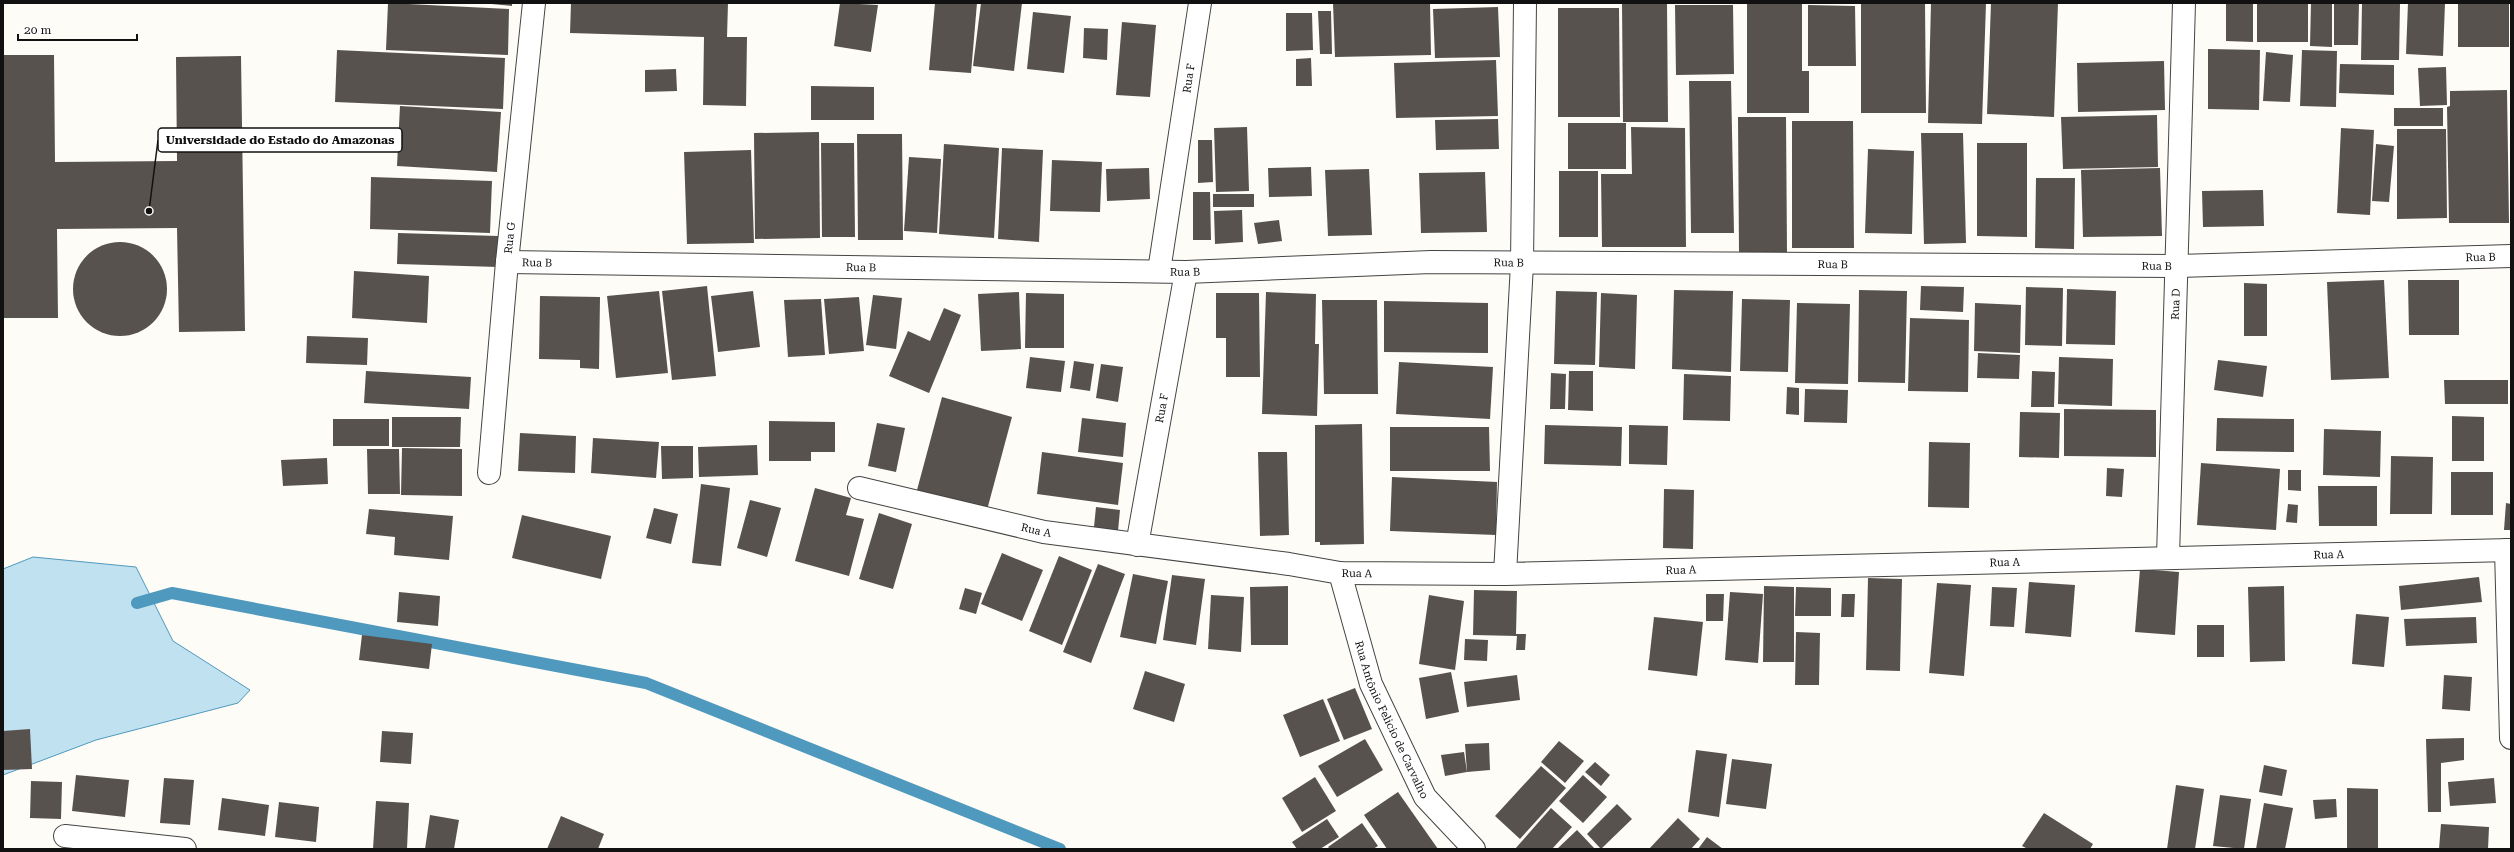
<svg xmlns="http://www.w3.org/2000/svg" width="2514" height="852" viewBox="0 0 2514 852" font-family="'Roboto Serif',serif">
  <rect width="100%" height="100%" fill="#fefcf6"/>
  <path fill="#c0e1f0" stroke="#4f99bf" d="M33 557 136 567 173 641 250 690 238 703 96 740 3 775V569Z"/>
  <g fill="none" stroke-linecap="round" stroke-linejoin="round">
    <path stroke="#4f99bf" stroke-width="12" d="M137 603 172 593 646 683 1060 849"/>
  </g>
  <g fill="#58524e">
    <path d="M388 3 509 9 508 55 386 50Z"/>
    <path d="M481 3H512V6Z"/>
    <path d="M571 3H728L727 37H747L746 106 703 105 704 37 570 33Z"/>
    <path d="M840 3 878 5 871 52 834 46Z"/>
    <path d="M935 3H977L971 73 929 70Z"/>
    <path d="M981 3H1022L1014 71 973 66Z"/>
    <path d="M1333 3H1430L1431 55 1335 57Z"/>
    <path d="M1622 3H1667L1668 122H1623Z"/>
    <path d="M1747 3H1802V71H1809V113H1747Z"/>
    <path d="M1861 3H1925L1926 113H1861Z"/>
    <path d="M1931 3H1986L1982 124 1928 123Z"/>
    <path d="M1991 3H2058L2054 117 1987 114Z"/>
    <path d="M2226 3H2253V42L2226 41Z"/>
    <rect x="2257" y="3" width="51" height="39"/>
    <path d="M2311 3H2332V47L2310 46Z"/>
    <path d="M2334 3H2359L2358 45H2334Z"/>
    <path d="M2362 3H2400L2399 60H2361Z"/>
    <path d="M2408 3H2445L2443 56 2406 54Z"/>
    <rect x="2458" y="3" width="51" height="44"/>
    <path d="M1675 5H1733L1734 74 1676 75Z"/>
    <path d="M1808 5 1855 6 1856 66H1808Z"/>
    <path d="M1498 7 1500 57 1435 58 1433 9Z"/>
    <path d="M1558 8H1619L1620 117H1558Z"/>
    <path d="M1318 11H1331L1332 54H1320Z"/>
    <path d="M1033 12 1071 16 1064 73 1027 69Z"/>
    <path d="M1286 13H1312L1313 50 1286 51Z"/>
    <path d="M1122 22 1156 25 1150 97 1116 95Z"/>
    <path d="M1084 28 1108 29 1107 60 1083 58Z"/>
    <path d="M2208 49 2260 50 2259 110 2208 109Z"/>
    <path d="M337 50 505 58 503 109 335 102Z"/>
    <path d="M2302 50 2337 51 2336 107 2300 106Z"/>
    <path d="M2266 52 2293 55 2290 102 2263 101Z"/>
    <path d="M3 55H54L55 162 177 161 176 57 241 56 245 331 179 332 177 228 57 229 58 318H3Z"/>
    <path d="M1311 58 1312 86H1296V59Z"/>
    <path d="M1496 60 1498 116 1396 118 1394 63Z"/>
    <path d="M2164 61 2165 110 2078 112 2077 63Z"/>
    <path d="M2340 64 2394 65V95L2339 93Z"/>
    <path d="M2446 67 2447 105 2420 106 2418 68Z"/>
    <path d="M676 69 677 91 645 92V70Z"/>
    <path d="M1689 81H1731L1734 233H1691Z"/>
    <path d="M811 86 874 87V120H811Z"/>
    <path d="M2507 90 2509 223H2449L2447 107 2450 106V91Z"/>
    <path d="M400 106 501 112 497 172 397 166Z"/>
    <rect x="2394" y="108" width="49" height="18"/>
    <path d="M2157 115 2158 167 2063 169 2061 117Z"/>
    <path d="M1738 117H1786L1787 253H1739Z"/>
    <path d="M1498 119 1499 149 1436 150 1435 120Z"/>
    <path d="M1792 121H1853L1854 248H1792Z"/>
    <rect x="1568" y="123" width="58" height="46"/>
    <path d="M1247 127 1249 191 1216 192 1214 128Z"/>
    <path d="M1631 127 1685 128 1686 247H1602L1601 174H1632Z"/>
    <path d="M2341 128 2374 130 2370 215 2337 213Z"/>
    <path d="M2397 129H2446L2447 218 2397 219Z"/>
    <path d="M819 132 820 238 755 239 754 133Z"/>
    <path d="M1921 133H1963L1966 243 1924 244Z"/>
    <path d="M857 134H902L903 240H858Z"/>
    <path d="M1198 140H1212L1213 182 1198 183Z"/>
    <path d="M821 143H854L855 237H822Z"/>
    <path d="M1977 143H2027V237L1977 236Z"/>
    <path d="M944 144 999 148 994 238 939 234Z"/>
    <path d="M2376 144 2394 146 2389 202 2372 201Z"/>
    <path d="M1002 148 1043 150 1039 242 998 239Z"/>
    <path d="M1868 149 1914 151 1912 234 1865 233Z"/>
    <path d="M751 150 754 243 687 244 684 152Z"/>
    <path d="M909 157 941 159 937 233 904 231Z"/>
    <path d="M1052 160 1102 162 1100 212 1050 211Z"/>
    <path d="M1311 167 1312 196 1269 197 1268 168Z"/>
    <path d="M1149 168 1150 199 1107 201 1106 169Z"/>
    <path d="M2160 168 2162 236 2083 237 2081 170Z"/>
    <path d="M1369 169 1372 235 1328 236 1325 170Z"/>
    <rect x="1559" y="171" width="39" height="66"/>
    <path d="M1485 172 1487 232 1421 233 1419 173Z"/>
    <path d="M371 177 492 181 490 233 370 229Z"/>
    <path d="M2036 178H2075L2074 249 2035 248Z"/>
    <path d="M2263 190 2264 226 2203 227 2202 191Z"/>
    <path d="M1193 192H1210L1211 240H1193Z"/>
    <rect x="1213" y="194" width="41" height="13"/>
    <path d="M1242 210 1243 242 1215 244 1214 211Z"/>
    <path d="M1279 220 1282 241 1258 244 1254 223Z"/>
    <path d="M398 233 498 236V267L397 264Z"/>
    <circle cx="120" cy="289" r="47"/>
    <path d="M354 271 429 276 427 323 352 318Z"/>
    <path d="M2384 280 2389 378 2331 380 2327 282Z"/>
    <path d="M2408 280H2459V335H2409Z"/>
    <path d="M2244 283 2267 284V336H2244Z"/>
    <path d="M707 286 716 376 672 380 662 291Z"/>
    <path d="M1921 286 1964 287 1963 312 1920 310Z"/>
    <path d="M2026 287 2063 288 2062 346 2025 345Z"/>
    <path d="M2067 289 2116 291 2115 345 2066 344Z"/>
    <path d="M1674 290 1733 291 1731 372 1672 369Z"/>
    <path d="M1859 290 1907 291 1905 383 1858 382Z"/>
    <path d="M659 291 668 373 616 378 607 296Z"/>
    <path d="M753 291 760 347 718 352 711 296Z"/>
    <path d="M1556 291 1597 292 1595 365 1554 364Z"/>
    <path d="M1019 292 1021 349 981 351 978 294Z"/>
    <path d="M1266 292 1316 294 1315 344H1319L1317 416 1262 414Z"/>
    <path d="M1026 293 1064 294V348H1025Z"/>
    <path d="M1216 293H1259L1260 377H1226V338H1216Z"/>
    <path d="M1601 293 1637 295 1635 369 1599 367Z"/>
    <path d="M873 295 902 298 896 349 866 345Z"/>
    <path d="M540 296 600 297 599 369 580 368V360L539 359Z"/>
    <path d="M859 297 864 351 829 354 824 299Z"/>
    <path d="M821 299 825 355 788 357 784 300Z"/>
    <path d="M1742 299 1790 300 1788 372 1740 371Z"/>
    <path d="M1322 300H1377L1378 394H1324Z"/>
    <path d="M1384 301 1488 303V353L1384 352Z"/>
    <path d="M1797 303 1850 304 1848 384 1795 383Z"/>
    <path d="M1975 303 2021 305 2020 353 1974 351Z"/>
    <path d="M944 308 961 315 929 393 889 376 908 331 930 341Z"/>
    <path d="M1910 318 1969 320 1968 392 1908 391Z"/>
    <path d="M307 336 368 338 367 365 306 363Z"/>
    <path d="M1978 353 2020 355 2019 379 1977 378Z"/>
    <path d="M1030 357 1065 361 1061 392 1026 388Z"/>
    <path d="M2059 357 2113 359 2112 406 2058 404Z"/>
    <path d="M2218 360 2267 366 2263 397 2214 390Z"/>
    <path d="M1074 361 1094 364 1090 391 1070 388Z"/>
    <path d="M1399 362 1493 367 1490 419 1396 414Z"/>
    <path d="M1101 364 1123 367 1118 402 1096 398Z"/>
    <path d="M366 371 471 377 469 409 364 403Z"/>
    <path d="M1569 371H1593V411L1568 410Z"/>
    <path d="M2032 371 2055 372 2054 407H2031Z"/>
    <path d="M1551 373 1566 374 1565 409H1550Z"/>
    <path d="M1684 374 1731 376 1730 421 1683 420Z"/>
    <path d="M2444 380H2508V404H2445Z"/>
    <path d="M1787 387 1799 388V415L1786 414Z"/>
    <path d="M1805 389 1848 390 1847 423 1804 422Z"/>
    <path d="M942 397 1012 417 987 510 917 490Z"/>
    <path d="M2064 409 2156 410V457L2064 456Z"/>
    <path d="M2020 412 2060 413 2059 458 2019 457Z"/>
    <path d="M2452 416 2484 417V461H2452Z"/>
    <path d="M392 417H461L460 447H392Z"/>
    <path d="M1082 418 1126 423 1123 457 1078 452Z"/>
    <path d="M2217 418 2294 419V452L2216 451Z"/>
    <rect x="333" y="419" width="56" height="27"/>
    <path d="M769 421 835 422V452H811V461H769Z"/>
    <path d="M877 423 905 428 896 472 868 466Z"/>
    <path d="M1362 424 1364 544 1320 545V542H1315V425Z"/>
    <path d="M1545 425 1622 427 1621 466 1544 464Z"/>
    <path d="M1629 425 1668 426 1667 465 1629 464Z"/>
    <path d="M1390 427H1489L1490 471H1390Z"/>
    <path d="M2324 429 2381 431 2380 477 2323 475Z"/>
    <path d="M520 433 576 436 575 473 518 471Z"/>
    <path d="M593 438 659 442 656 478 591 473Z"/>
    <path d="M1929 442 1970 443 1969 508 1928 507Z"/>
    <path d="M757 445 758 475 699 477 698 447Z"/>
    <path d="M661 446H693V478L662 479Z"/>
    <path d="M402 448 462 449V496L401 495Z"/>
    <path d="M367 449H399L400 494H368Z"/>
    <path d="M1042 452 1123 463 1118 505 1037 494Z"/>
    <path d="M1258 452H1287L1289 535 1260 536Z"/>
    <path d="M2391 456 2433 457 2432 514H2390Z"/>
    <path d="M327 458 328 484 283 486 281 460Z"/>
    <path d="M2201 463 2280 469 2276 530 2197 525Z"/>
    <path d="M2107 468 2124 469 2122 497 2106 496Z"/>
    <path d="M2288 470H2301V491L2288 490Z"/>
    <rect x="2451" y="472" width="42" height="43"/>
    <path d="M1392 477 1497 482 1496 535 1390 531Z"/>
    <path d="M701 484 730 488 721 566 692 563Z"/>
    <path d="M2318 486H2377V526H2319Z"/>
    <path d="M815 488 851 498 846 515 864 519 849 576 795 561Z"/>
    <path d="M1664 489 1694 490 1693 549 1663 548Z"/>
    <path d="M750 500 781 508 767 557 737 548Z"/>
    <path d="M2506 503 2511 504V530H2504Z"/>
    <path d="M2288 504 2298 505 2297 523 2286 522Z"/>
    <path d="M1096 507 1120 510 1118 531 1094 527Z"/>
    <path d="M654 508 678 514 671 544 646 538Z"/>
    <path d="M369 509 453 516 449 560 394 555 395 537 366 534Z"/>
    <path d="M879 513 912 524 893 589 859 579Z"/>
    <path d="M522 515 611 536 601 579 512 558Z"/>
    <path d="M1002 553 1043 570 1022 621 981 604Z"/>
    <path d="M1059 556 1092 570 1062 645 1029 631Z"/>
    <path d="M1098 564 1125 574 1091 663 1063 652Z"/>
    <path d="M2140 569 2179 572 2175 635 2135 632Z"/>
    <path d="M1133 574 1168 581 1156 644 1120 637Z"/>
    <path d="M1172 575 1205 579 1196 645 1163 640Z"/>
    <path d="M2479 577 2482 602 2401 610 2399 586Z"/>
    <path d="M1868 578 1902 579 1900 671 1866 670Z"/>
    <path d="M2029 582 2075 585 2071 637 2025 633Z"/>
    <path d="M1937 583 1971 585 1964 676 1929 673Z"/>
    <path d="M1288 586V645H1251L1250 587Z"/>
    <path d="M1764 586 1794 587V662H1763Z"/>
    <path d="M2284 586 2285 661 2250 662 2248 587Z"/>
    <path d="M1796 587 1831 588V616H1795Z"/>
    <path d="M1992 587 2017 588 2014 627 1990 626Z"/>
    <path d="M965 588 982 593 976 614 959 609Z"/>
    <path d="M1474 590 1517 591 1516 634H1526L1525 650H1516L1517 636 1473 635Z"/>
    <path d="M399 592 440 596 438 626 397 622Z"/>
    <path d="M1730 592 1763 594 1758 663 1725 660Z"/>
    <path d="M1706 594H1724L1723 621H1706Z"/>
    <path d="M1842 594H1855L1854 617H1841Z"/>
    <path d="M1211 595 1244 597 1241 652 1208 649Z"/>
    <path d="M1429 595 1464 601 1455 670 1419 664Z"/>
    <path d="M2356 614 2389 617 2384 667 2352 664Z"/>
    <path d="M1654 617 1703 622 1697 676 1648 670Z"/>
    <path d="M2476 617 2477 643 2406 646 2404 619Z"/>
    <rect x="2197" y="625" width="27" height="32"/>
    <path d="M1796 632 1820 633 1819 685H1795Z"/>
    <path d="M362 635 432 644 429 669 359 660Z"/>
    <path d="M1465 639 1488 640 1487 661 1464 660Z"/>
    <path d="M1145 671 1185 684 1174 722 1133 709Z"/>
    <path d="M1451 672 1459 712 1426 719 1419 678Z"/>
    <path d="M1517 675 1520 700 1467 707 1464 682Z"/>
    <path d="M2444 675 2472 677 2470 711 2442 709Z"/>
    <path d="M1355 688 1372 729 1344 740 1327 699Z"/>
    <path d="M1323 699 1340 741 1300 757 1283 715Z"/>
    <path d="M30 729 32 769 3 770V731Z"/>
    <path d="M382 731 413 733 411 764 380 762Z"/>
    <path d="M2464 738V760L2441 763V812H2428L2426 739Z"/>
    <path d="M1365 739 1383 770 1337 797 1318 766Z"/>
    <path d="M1559 741 1584 761 1565 783 1541 762Z"/>
    <path d="M1489 743 1490 770 1467 772 1465 744Z"/>
    <path d="M1696 750 1727 754 1719 817 1688 812Z"/>
    <path d="M1464 752 1467 772 1445 776 1441 755Z"/>
    <path d="M1732 759 1772 764 1766 809 1726 804Z"/>
    <path d="M1595 762 1610 775 1601 786 1585 772Z"/>
    <path d="M2264 765 2287 770 2282 796 2259 792Z"/>
    <path d="M1541 766 1566 788 1520 839 1495 816Z"/>
    <path d="M76 775 129 780 125 817 72 811Z"/>
    <path d="M1583 775 1607 797 1583 823 1559 801Z"/>
    <path d="M1315 777 1336 811 1302 832 1282 798Z"/>
    <path d="M164 778 194 780 190 825 160 823Z"/>
    <path d="M2494 778 2496 803 2450 806 2448 782Z"/>
    <path d="M31 781 62 782 61 819 30 818Z"/>
    <path d="M2176 785 2204 789 2195 849H2167Z"/>
    <path d="M2347 788 2378 789V849H2347Z"/>
    <path d="M1398 792 1438 849H1387L1364 815Z"/>
    <path d="M2220 795 2251 799 2244 849 2213 846Z"/>
    <path d="M222 798 269 805 265 836 218 830Z"/>
    <path d="M2336 799 2337 817 2315 819 2313 800Z"/>
    <path d="M376 801 409 803 407 849H373Z"/>
    <path d="M279 802 319 807 316 842 275 837Z"/>
    <path d="M2264 803 2293 808 2285 849H2256Z"/>
    <path d="M1617 804 1632 819 1601 849 1587 834Z"/>
    <path d="M1551 808 1572 827 1552 849H1515Z"/>
    <path d="M2044 813 2093 844 2090 849H2028L2022 846Z"/>
    <path d="M430 815 459 820 454 849H425Z"/>
    <path d="M561 816 604 834 598 849H547Z"/>
    <path d="M1678 818 1700 839 1691 849H1649Z"/>
    <path d="M1327 819 1339 837 1320 849H1297L1292 842Z"/>
    <path d="M1362 823 1378 846 1373 849H1330L1328 847Z"/>
    <path d="M2441 824 2489 827 2488 849H2439Z"/>
    <path d="M1577 830 1595 849H1557Z"/>
    <path d="M1707 837 1723 849H1698Z"/>
  </g>
  <g fill="none" stroke-linecap="round" stroke-linejoin="round">
    <defs>
      <g id="street">
        <path id="s1" d="M507 262 1186 272 1431 262 2178 266 2511 256"/>
        <path id="s2" d="M1159 271 1200 3"/>
        <path id="s3" d="M489 473 507 262 534 3"/>
        <path id="s4" d="M859 488 1044 532 1289 564 1340 573 1505 574 2511 550"/>
        <path id="s5" d="M1137 545 1186 272"/>
        <path d="M2506 550 2511 738"/>
        <path id="s6" d="M2168 557 2184 3"/>
        <path id="s7" d="M1340 573 1371 684 1425 797 1474 849"/>
        <path d="M1505 574 1522 264 1525 3"/>
        <path d="M65 836 185 849"/>
      </g>
    </defs>
    <use href="#street" stroke="#444" stroke-width="24"/>
    <use href="#street" stroke="#fff" stroke-width="22"/>
  </g>
  <g text-anchor="middle" dominant-baseline="central" stroke-width="4" stroke-linejoin="round" paint-order="stroke">
    <g font-size="11" fill="#111" stroke="#fff">
      <text stroke="none"><textPath href="#s2" startOffset="195">Rua F</textPath></text>
      <text stroke="none"><textPath href="#s3" startOffset="236">Rua G</textPath></text>
      <text stroke="none"><textPath href="#s1" startOffset="1974">Rua B</textPath></text>
      <text stroke="none"><textPath href="#s1" startOffset="30">Rua B</textPath></text>
      <text stroke="none"><textPath href="#s1" startOffset="1002">Rua B</textPath></text>
      <text stroke="none"><textPath href="#s1" startOffset="1326">Rua B</textPath></text>
      <text stroke="none"><textPath href="#s1" startOffset="1650">Rua B</textPath></text>
      <text stroke="none"><textPath href="#s1" startOffset="354">Rua B</textPath></text>
      <text stroke="none"><textPath href="#s1" startOffset="678">Rua B</textPath></text>
      <text stroke="none"><textPath href="#s6" startOffset="253">Rua D</textPath></text>
      <text stroke="none"><textPath href="#s5" startOffset="139">Rua F</textPath></text>
      <text stroke="none"><textPath href="#s4" startOffset="182">Rua A</textPath></text>
      <text stroke="none"><textPath href="#s4" startOffset="1478">Rua A</textPath></text>
      <text stroke="none"><textPath href="#s4" startOffset="1154">Rua A</textPath></text>
      <text stroke="none"><textPath href="#s4" startOffset="830">Rua A</textPath></text>
      <text stroke="none"><textPath href="#s4" startOffset="506">Rua A</textPath></text>
      <text stroke="none"><textPath href="#s7" startOffset="156">Rua Antônio Felicio de Carvalho</textPath></text>
    </g>
  </g>
  <path fill="none" stroke="#111" stroke-width="1.5" d="M149 211L158 140"/>
  <circle fill="#111" stroke="#fff" stroke-width="1.5" cx="149" cy="211" r="4"/>
  <rect fill="#fff" stroke="#111" stroke-width="1.5" x="158" y="128" width="244" height="24" rx="4"/>
  <g font-size="12" text-anchor="middle" font-weight="bold" fill="#111">
    <text x="280" y="144">Universidade do Estado do Amazonas</text>
  </g>
  <rect width="2514" height="852" fill="none" stroke="#111111" stroke-width="8"/>
  <path d="M18 34v6h119v-6" fill="none" stroke="#111111" stroke-width="2"/>
  <text x="24" y="34" font-size="12" fill="#111111" stroke="#ffffff" stroke-width="3" paint-order="stroke">20 m</text>
</svg>
